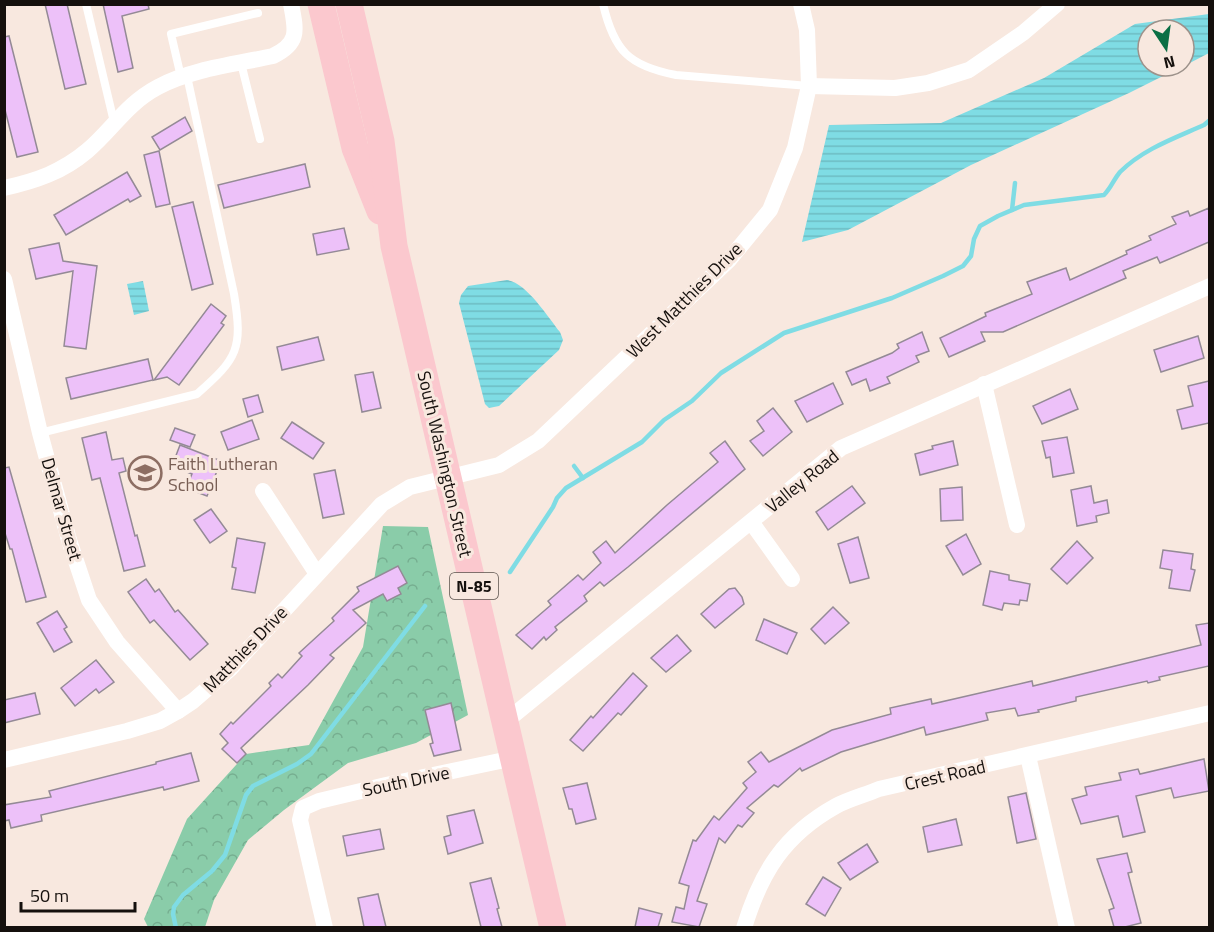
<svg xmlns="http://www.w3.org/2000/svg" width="1214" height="932" viewBox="0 0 1214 932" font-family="'Titillium Web',sans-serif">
  <defs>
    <pattern id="forest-crowns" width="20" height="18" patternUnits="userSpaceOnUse" patternTransform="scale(1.5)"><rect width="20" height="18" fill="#8acca9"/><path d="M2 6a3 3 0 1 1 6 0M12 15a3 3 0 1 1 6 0" fill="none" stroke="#76ae90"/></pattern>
    <pattern id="water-rules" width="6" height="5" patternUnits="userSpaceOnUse" patternTransform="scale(1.5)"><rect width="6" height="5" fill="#7fdce4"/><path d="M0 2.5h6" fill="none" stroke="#6dbcc2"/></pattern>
  </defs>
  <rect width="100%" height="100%" fill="#f8e8df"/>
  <path fill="url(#forest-crowns)" d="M383 526 428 527 468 715 416 743 348 763 284 810 248 840 214 900 205 927H148L144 919 187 819 246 754 309 745 363 647Z"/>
  <g fill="url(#water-rules)">
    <path d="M1209 14V53L1184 66V30H1148V66H1183L1129 93 971 165 848 230 802 242 829 125 941 123 1044 78 1135 24Z"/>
    <path d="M507 280C526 282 548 317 560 332L563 340 559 350 499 406 489 408 485 404 459 303 461 295 468 286Z"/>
    <path d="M143 281 149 311 134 315 127 284Z"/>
  </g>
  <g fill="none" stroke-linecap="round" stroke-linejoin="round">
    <g stroke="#7fdce4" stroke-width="4.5">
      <path d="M1012 210 1015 183"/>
      <path d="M574 466 583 478"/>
      <path d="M510 572 553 507 557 498 566 488 642 442 664 420 692 401 721 373 784 333 892 298 943 276 963 266 971 256 974 239 980 226 998 216 1024 205 1104 195C1111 188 1114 179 1120 172 1143 149 1175 138 1204 125L1210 120"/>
      <path d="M176 928 173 914 174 907 183 895 212 871 225 855 246 795 253 786 297 764 311 754 425 606"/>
    </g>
  </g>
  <g fill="#edc1f9" stroke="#948a96" stroke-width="1.5">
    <path d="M45 4H67L86 84 65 89Z"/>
    <path d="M103 4H148L149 9 122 16 133 68 118 72Z"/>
    <path d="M9 36 38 152 17 157 4 106V37Z"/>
    <path d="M185 117 192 131 160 150 152 137Z"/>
    <path d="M159 151 170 204 156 207 144 155Z"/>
    <path d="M305 164 310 187 224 208 218 185Z"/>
    <path d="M127 172 141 196 130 202 128 199 66 235 54 215Z"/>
    <path d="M193 202 213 284 192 290 172 207Z"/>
    <path d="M1209 208V242L1160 263 1157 257 1123 271 1126 278 1003 332H981L985 341 949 357 940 338 986 316 985 313 1032 294 1027 282 1066 268 1070 280 1127 254 1126 251 1151 240 1149 236 1176 224 1172 217 1188 211 1190 216Z"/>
    <path d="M344 228 349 249 317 255 313 234Z"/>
    <path d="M59 243 63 261 97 266 86 349 64 346 73 271 36 279 29 249Z"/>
    <path d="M211 304 226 316 221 323 224 325 179 385 167 377 154 380Z"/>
    <path d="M922 332 929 351 916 356 919 362 887 377 890 383 870 391 866 379 852 385 846 372 892 353 899 348 897 344Z"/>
    <path d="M1198 336 1204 358 1161 372 1154 350Z"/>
    <path d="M318 337 324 360 282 370 277 347Z"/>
    <path d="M148 359 153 380 71 399 66 378Z"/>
    <path d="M373 372 381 408 362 412 355 375Z"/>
    <path d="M1209 381V423L1182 429 1177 410 1193 406 1188 386Z"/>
    <path d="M833 383 843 404 807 422 795 401Z"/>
    <path d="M1070 389 1078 409 1042 424 1033 406Z"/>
    <path d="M258 395 263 412 248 417 243 399Z"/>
    <path d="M773 408 792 432 763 456 750 441 764 431 757 421Z"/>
    <path d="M252 420 259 439 228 450 221 432Z"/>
    <path d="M292 422 324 443 313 459 281 438Z"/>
    <path d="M175 428 195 435 190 447 170 440Z"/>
    <path d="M106 432 112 460 123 458 126 471 119 473 135 536 137 535 145 566 124 571 100 478 92 480 82 438Z"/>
    <path d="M1067 437 1074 473 1053 477 1050 457 1046 458 1042 441Z"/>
    <path d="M725 441 745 469 628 567 604 586 600 582 584 596 587 601 555 627 557 630 546 640 544 637 532 649 516 635 551 605 548 601 578 575 583 580 601 563 593 552 606 541 615 553 667 505 718 462 710 453Z"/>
    <path d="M953 441 958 465 920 475 915 454 933 449 932 446Z"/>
    <path d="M180 445 221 461 207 496 186 488 192 474 172 466Z"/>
    <path d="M9 467 46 597 26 602 12 549H10L4 530V468Z"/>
    <path d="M335 470 344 514 323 518 314 474Z"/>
    <path d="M852 486 865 503 828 530 816 512Z"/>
    <path d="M1091 486 1094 503 1107 500 1109 513 1096 516 1097 522 1077 526 1071 490Z"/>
    <path d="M962 487 963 520 941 521 940 489Z"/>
    <path d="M211 509 227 531 210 543 194 520Z"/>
    <path d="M966 534 981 564 963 575 946 546Z"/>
    <path d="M858 537 869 578 850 583 838 544Z"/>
    <path d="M237 538 265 543 255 593 232 589 236 568 232 567Z"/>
    <path d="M1077 541 1093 558 1067 584 1051 569Z"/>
    <path d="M1163 550 1193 554 1191 569 1195 570 1190 591 1169 588 1172 570 1160 568Z"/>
    <path d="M398 566 407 583 398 588 401 594 387 601 383 594 353 610 366 623 330 655 334 658 308 685 241 748 246 754 237 763 222 749 228 743 220 734 231 722 233 724 271 686 269 683 278 674 282 678 302 656 299 653 334 621 332 618 359 591 357 587Z"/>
    <path d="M990 571 1009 575V580L1030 584 1027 601 1020 600 1019 605 1004 603 1002 610 983 605Z"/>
    <path d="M146 579 155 592 159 589 175 612 178 610 208 644 190 660 154 620 150 623 128 592Z"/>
    <path d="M735 588 742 597 744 604 715 628 701 614 729 589Z"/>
    <path d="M833 607 849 623 825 644 811 629Z"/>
    <path d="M57 611 67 627 64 629 72 642 54 652 37 623Z"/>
    <path d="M764 619 797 633 787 654 756 640Z"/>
    <path d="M1209 623V666L1159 677 1160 680 1148 683 1147 681 1076 697V701L1038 710 1039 712 1018 716 1015 708 986 713 988 720 926 735 924 727 841 752 802 771 800 768 778 787 774 785 747 808 754 813 742 827 738 825 725 843 719 838 697 901 707 904 699 927 672 922 676 907 684 909 689 886 679 883 693 840 696 841 714 816 719 820 747 788 743 783 756 772 748 762 761 752 769 762 832 730 891 714 890 708 931 699 932 704 1032 681 1033 686 1201 645 1196 625Z"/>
    <path d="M677 635 691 651 666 672 651 658Z"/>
    <path d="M96 660 114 682 99 693 96 689 75 706 61 688Z"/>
    <path d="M633 673 647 686 621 715 618 713 583 751 570 740 591 716 593 718Z"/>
    <path d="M35 693 40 714 4 723V700Z"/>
    <path d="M451 703 461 750 434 756 430 744 433 743 425 710Z"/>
    <path d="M191 753 199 781 164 790 163 787 41 815 42 821 11 828 9 820 4 821V805L51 797 49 791 156 764V762Z"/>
    <path d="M1204 759 1209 791 1174 798 1171 788 1136 796 1145 832 1123 837 1118 816 1081 824 1072 799 1087 795 1085 787 1121 780 1119 773 1138 769 1140 774Z"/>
    <path d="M587 783 596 819 576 824 572 809H569L563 788Z"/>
    <path d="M1026 793 1036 839 1017 843 1008 797Z"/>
    <path d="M474 810 483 843 448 854 444 837 451 835 447 816Z"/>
    <path d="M956 819 962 845 928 852 923 827Z"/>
    <path d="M380 829 384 849 347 856 343 836Z"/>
    <path d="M867 844 878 862 850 880 838 863Z"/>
    <path d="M1127 853 1132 872 1128 873 1141 923 1125 927H1114L1109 910 1114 908 1097 859Z"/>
    <path d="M823 877 841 888 825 916 806 904Z"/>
    <path d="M491 878 499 908 497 909 502 927H481L470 883Z"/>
    <path d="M378 894 386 927H364L358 898Z"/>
    <path d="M639 908 662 914 658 927H635Z"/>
  </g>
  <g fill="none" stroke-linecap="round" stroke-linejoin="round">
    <g stroke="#fff" stroke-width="8">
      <path d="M86 4 114 122"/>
      <path d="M603 4C614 51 629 66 676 75L809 86"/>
      <path d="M241 63 260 139"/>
      <path d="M181 77 171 34 258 13"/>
      <path d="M40 433 197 394C238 358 243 349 234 294L187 76"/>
    </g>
    <g stroke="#fff" stroke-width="16">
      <path d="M809 86 895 88 928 83 969 70 1023 33 1057 4"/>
      <path d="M4 188C36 181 62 172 87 151 113 129 126 104 158 87 191 69 237 64 273 56 300 43 296 30 291 4"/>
      <path d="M4 279 40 433 69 540 89 600 117 642 178 711"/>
      <path d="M984 384 1017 525"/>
      <path d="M263 491 317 574"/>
      <path d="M752 523 792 579"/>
      <path d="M505 722 841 448 1210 286"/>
      <path d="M1028 756 1067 928"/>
      <path d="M4 760 127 731 160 721 178 711 193 701 230 669 382 504 410 487 499 465 538 441 729 260 770 210 795 148 809 86 807 30 801 4"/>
      <path d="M325 928 300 820 303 808 319 801 386 785 514 758"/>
      <path d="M744 928C761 872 784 835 836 806 849 799 865 795 879 789L1210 713"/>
    </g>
    <g stroke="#fbc8ce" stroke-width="27">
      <path d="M321 4 355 148 380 211"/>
      <path d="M349 4 381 141 394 246 553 928"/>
    </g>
  </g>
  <defs>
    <symbol id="school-ring" viewBox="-11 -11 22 22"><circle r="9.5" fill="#f8e8df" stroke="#8d6e63" stroke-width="1.5"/><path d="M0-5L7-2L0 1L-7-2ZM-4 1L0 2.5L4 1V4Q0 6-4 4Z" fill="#8d6e63"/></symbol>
  </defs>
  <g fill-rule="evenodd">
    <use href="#school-ring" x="126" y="454" width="38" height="38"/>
  </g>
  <g text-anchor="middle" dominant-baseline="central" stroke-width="6" stroke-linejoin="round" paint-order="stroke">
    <rect fill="#f8e8df" stroke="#59514c" stroke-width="1.5" x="450" y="573" width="48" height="26" rx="4.5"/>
    <g font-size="16" font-weight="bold" fill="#15100d">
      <text x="474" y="586">N-85</text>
    </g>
    <g font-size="18" fill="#15100d" stroke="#f8e8df">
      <text transform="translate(684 300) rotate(-45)">West Matthies Drive</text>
      <text transform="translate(445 464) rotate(77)">South Washington Street</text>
      <text transform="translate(802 481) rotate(-39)">Valley Road</text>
      <text transform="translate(62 509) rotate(74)">Delmar Street</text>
      <text transform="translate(245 649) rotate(-46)">Matthies Drive</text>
      <text transform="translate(945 775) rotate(-13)">Crest Road</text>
      <text transform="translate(406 781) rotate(-12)">South Drive</text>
    </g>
    <g font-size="18" fill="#785e54" stroke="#f8e8df" text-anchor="start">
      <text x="168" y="463">Faith Lutheran<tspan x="168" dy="21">School</tspan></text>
    </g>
  </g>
  <rect width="1214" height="932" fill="none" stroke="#15100d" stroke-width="12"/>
  <g transform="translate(1166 48) rotate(167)"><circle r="28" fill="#f8e8df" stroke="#9d928b" stroke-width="1.5"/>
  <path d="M0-4.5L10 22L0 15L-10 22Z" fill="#0b6f45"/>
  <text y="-9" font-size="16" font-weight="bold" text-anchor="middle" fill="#15100d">N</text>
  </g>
  <path d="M21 902v9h114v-9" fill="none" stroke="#15100d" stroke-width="3"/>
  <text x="30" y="902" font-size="18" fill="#15100d" stroke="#f8e8df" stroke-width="4.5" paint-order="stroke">50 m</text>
</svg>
